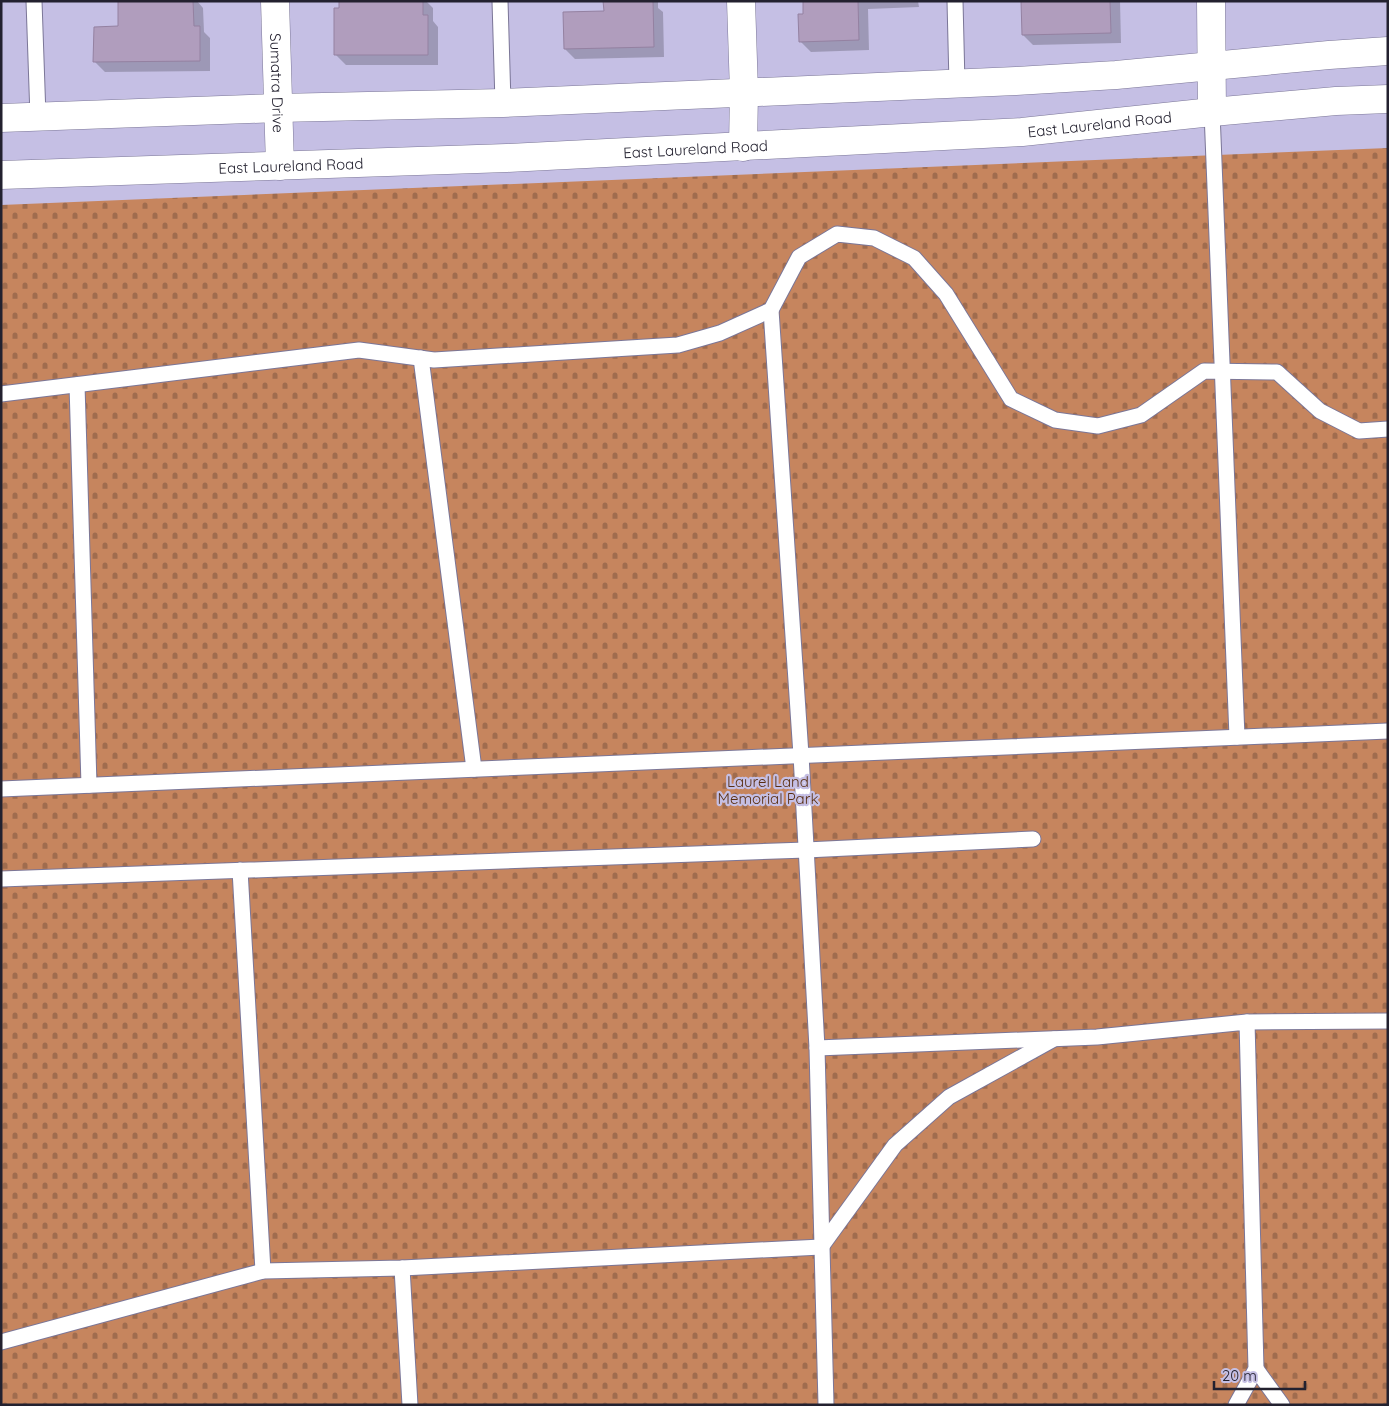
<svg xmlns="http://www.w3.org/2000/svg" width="1389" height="1406" viewBox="0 0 1389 1406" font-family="Quicksand,sans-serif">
  <defs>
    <pattern id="cemetery-stones" width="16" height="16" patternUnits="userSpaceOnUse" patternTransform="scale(1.25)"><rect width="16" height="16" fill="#c6855e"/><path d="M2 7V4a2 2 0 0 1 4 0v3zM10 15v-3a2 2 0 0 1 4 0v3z" fill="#a06c4e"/></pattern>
  </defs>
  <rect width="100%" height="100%" fill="#c5bfe4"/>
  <path fill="url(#cemetery-stones)" d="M1388 148V1405H1V205Z"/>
  <g fill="#0003">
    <path d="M120 1H197L203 8 204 32 210 38V71L105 72 95 62 120 28Z"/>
    <path d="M340 1H426L433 8V21L438 27V65H346L336 55Z"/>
    <path d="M605 1H658V8L663 12 664 57 575 59 565 49 605 13Z"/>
    <path d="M804 1H918L919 7 868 9 869 50 811 52 800 41 805 15Z"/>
    <path d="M1022 1H1120L1121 43 1033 45 1023 35Z"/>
  </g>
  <g fill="#b09dbd" stroke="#9481a1">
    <path d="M118 1H193L194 26H200V61L93 62 94 27 118 26Z"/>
    <path d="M339 1H423V15H428V55H334V8H339Z"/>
    <path d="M603 1H653L654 47 564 49 563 12 604 11Z"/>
    <path d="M803 1H858L859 40 799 42 798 14H803Z"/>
    <path d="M1021 1H1110L1111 33 1022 35Z"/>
  </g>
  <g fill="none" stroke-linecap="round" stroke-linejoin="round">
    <defs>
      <g id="lane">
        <path d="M34 1 38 117"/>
        <path d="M500 1 503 103"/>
        <path d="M955 1 957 84"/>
        <path d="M1212 112 1237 737"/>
        <path d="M771 310 801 755 817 1048 826 1405"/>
        <path d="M421 358 474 769"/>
        <path d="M77 385 89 785"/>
        <path d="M1 394 359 350 434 360 678 345 720 333 771 310 799 257 837 234 874 238 914 258 946 294 1011 399 1055 420 1098 426 1141 415 1204 371 1277 372 1320 411 1359 431 1388 429"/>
        <path d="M1 789 1388 731"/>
        <path d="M240 870 263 1271"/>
        <path d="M1 879 806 850 1033 839"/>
        <path d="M1247 1022 1388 1021"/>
        <path d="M817 1048 1097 1037 1247 1022 1256 1369 1236 1405"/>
        <path d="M402 1268 410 1405"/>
        <path d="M1 1342 263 1271 402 1268 821 1247 895 1145 949 1097 1054 1039"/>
        <path d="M1256 1369 1282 1405"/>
      </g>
      <g id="street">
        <path id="s1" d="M275 1 280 166"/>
        <path d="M741 1 744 92 743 147"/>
      </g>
      <g id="secondary">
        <path d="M1211 1 1212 112"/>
        <path d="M1 118 278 108 503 103 1016 81 1116 75 1329 55 1388 51"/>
        <path id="s2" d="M1 175 507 158 1022 132 1212 112 1336 101 1388 99"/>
      </g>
    </defs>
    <use href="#lane" stroke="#7b7697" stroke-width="17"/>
    <use href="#street" stroke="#7b7697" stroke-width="29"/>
    <use href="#secondary" stroke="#7b7697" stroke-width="29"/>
    <use href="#lane" stroke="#fff" stroke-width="15"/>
    <use href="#street" stroke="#fff" stroke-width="28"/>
    <use href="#secondary" stroke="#fff" stroke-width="28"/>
  </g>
  <g text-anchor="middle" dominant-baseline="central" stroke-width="4.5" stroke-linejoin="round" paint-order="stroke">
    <g font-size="15" fill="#23212f" stroke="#c5bfe4">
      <text stroke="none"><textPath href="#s1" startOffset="82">Sumatra Drive</textPath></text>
      <text stroke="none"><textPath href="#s2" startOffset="1100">East Laureland Road</textPath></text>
      <text stroke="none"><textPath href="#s2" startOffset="695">East Laureland Road</textPath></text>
      <text stroke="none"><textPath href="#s2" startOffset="290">East Laureland Road</textPath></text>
    </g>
    <g font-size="15" fill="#582e11" stroke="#c5bfe4">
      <text x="768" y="781">Laurel Land<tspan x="768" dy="17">Memorial Park</tspan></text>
    </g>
  </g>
  <rect width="1389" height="1406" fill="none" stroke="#23212f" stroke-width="5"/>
  <path d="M1214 1381v8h91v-8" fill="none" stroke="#23212f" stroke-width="2.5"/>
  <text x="1222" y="1381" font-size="15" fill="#23212f" stroke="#c5bfe4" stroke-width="4" paint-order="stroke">20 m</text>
</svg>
